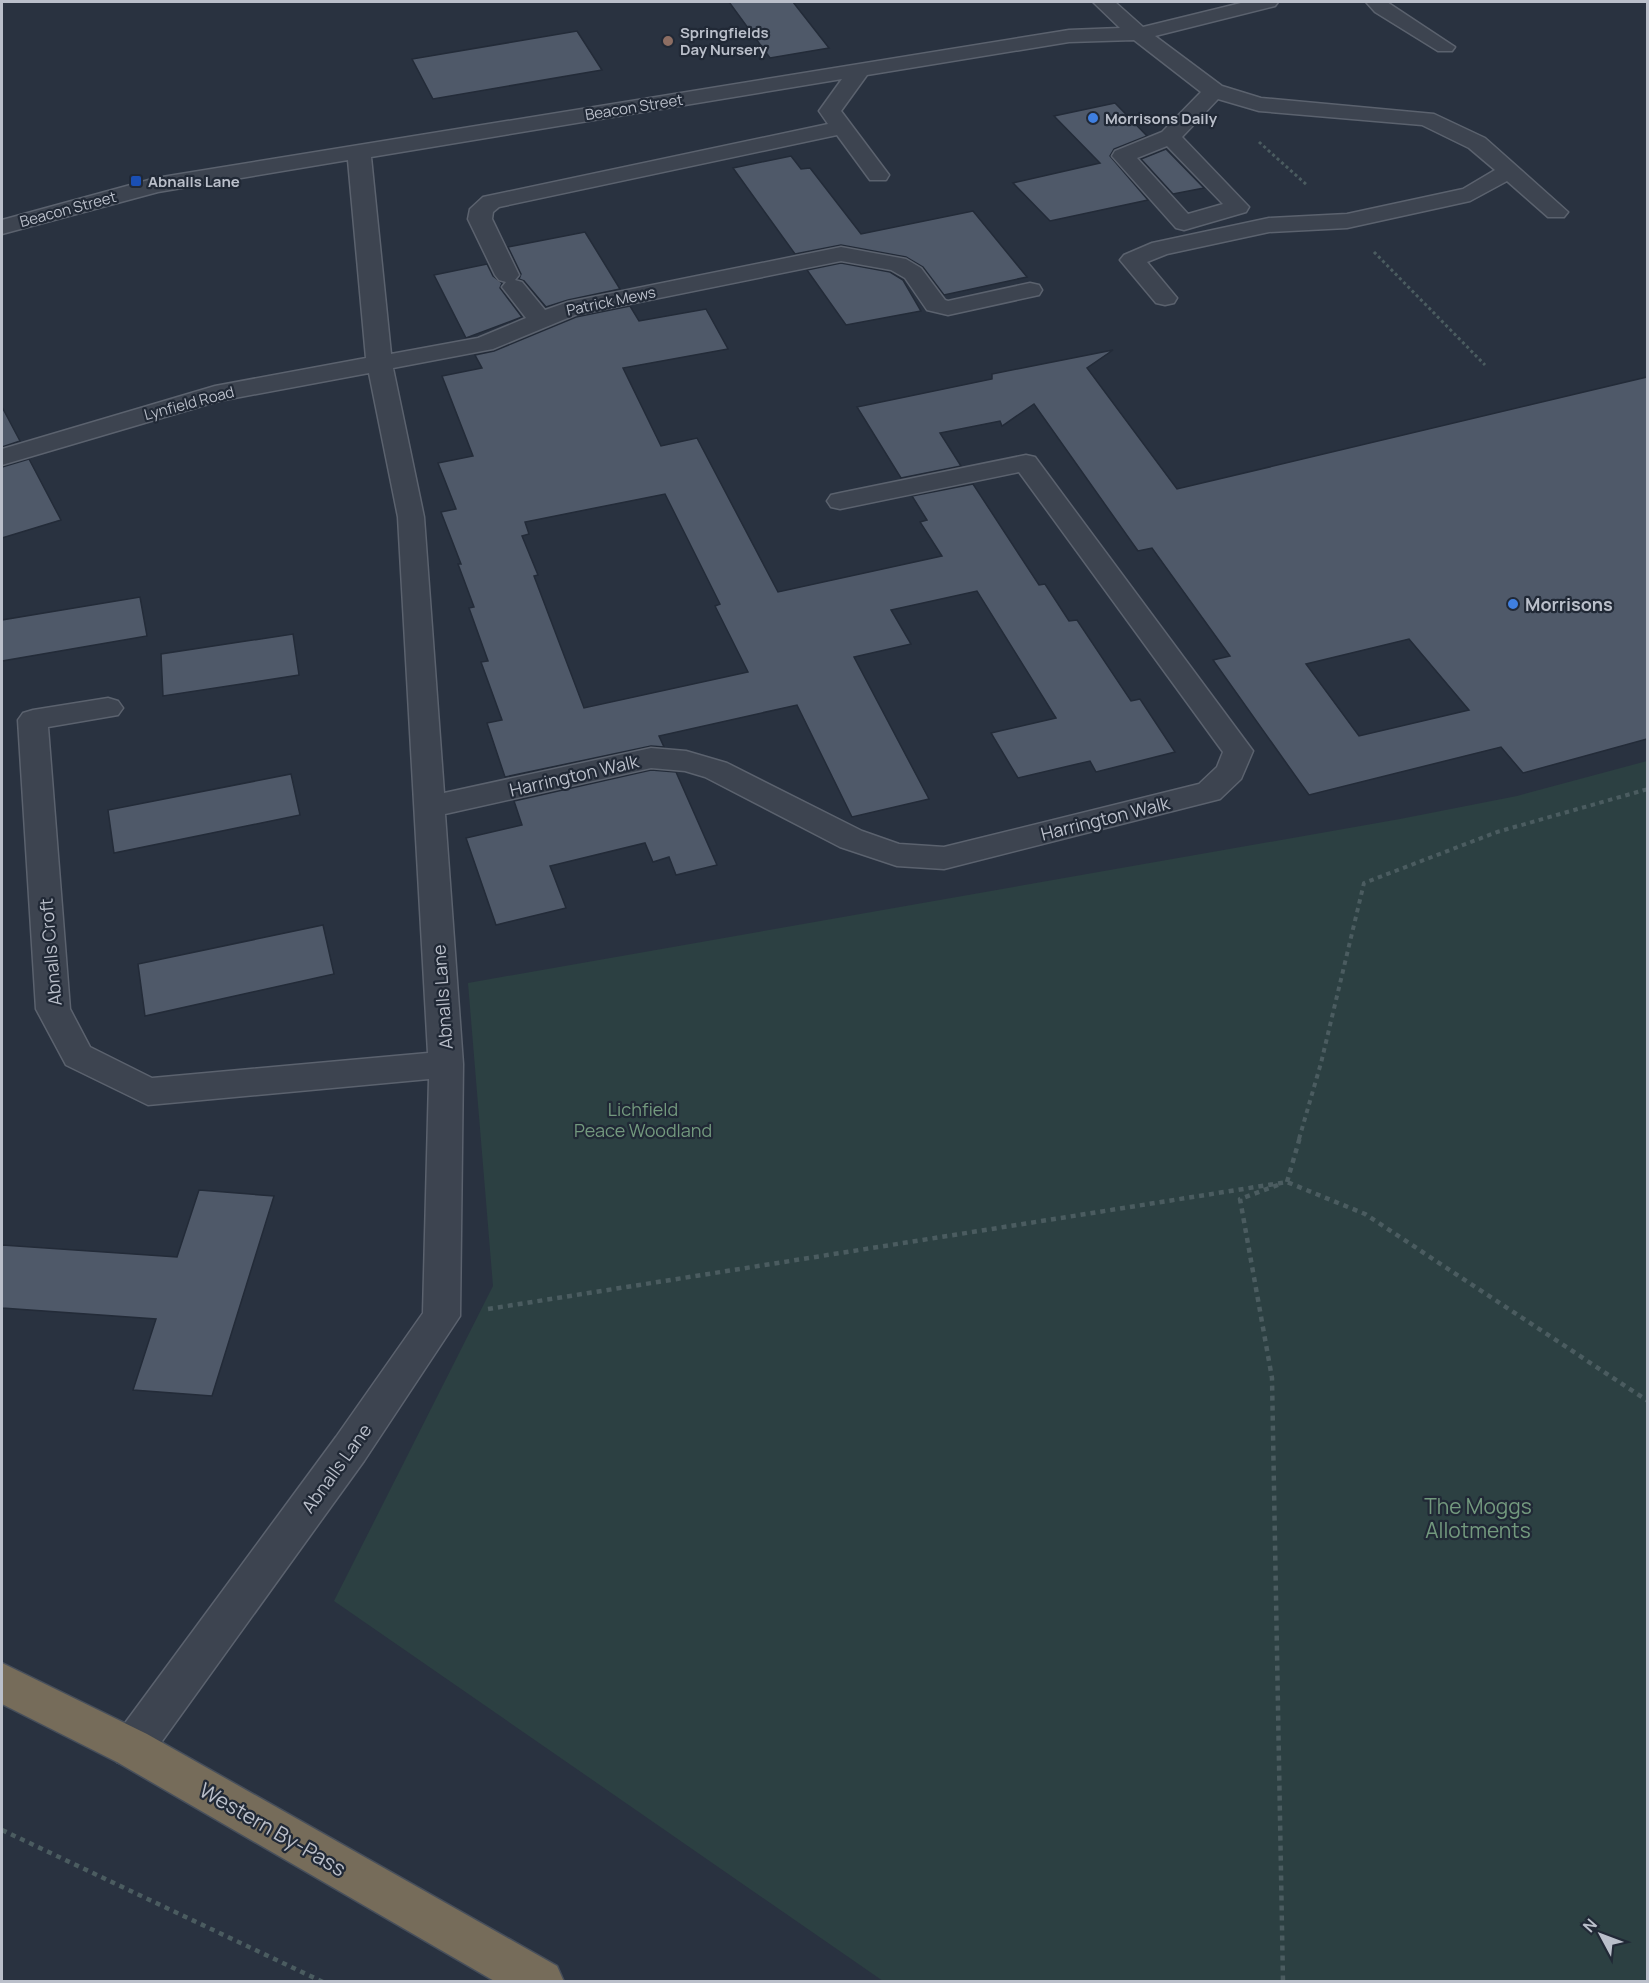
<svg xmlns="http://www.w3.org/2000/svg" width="1649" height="1983" viewBox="0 0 1649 1983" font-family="Manrope,sans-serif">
  <rect width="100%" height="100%" fill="#293240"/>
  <path fill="#2c4042" d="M1647 761V1981H883L334 1601 493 1286 468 983 1400 819 1517 796Z"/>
  <g fill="#4f5969" stroke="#232b38" stroke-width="1.5" fill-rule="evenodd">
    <path d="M729 2H793L829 48 770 58Z"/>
    <path d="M577 31 602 70 433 99 412 59Z"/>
    <path d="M1115 103 1147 136 1114 149 1110 156 1148 200 1050 221 1013 183 1100 163 1054 116Z"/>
    <path d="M1166 149 1204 188 1173 194 1141 159Z"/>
    <path d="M791 156 801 169 810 168 861 234 973 211 1027 277 944 295 923 267 906 257 841 245 795 254 733 168Z"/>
    <path d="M585 232 620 289 568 300 546 307 524 281 519 279 521 274 508 247Z"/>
    <path d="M841 263 890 272 903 280 921 311 846 325 807 270Z"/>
    <path d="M487 264 493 276 502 283 500 288 522 317 466 338 434 275Z"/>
    <path d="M630 306 639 321 706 309 728 349 623 368 661 446 697 438 778 592 942 556 920 522 927 520 912 496 973 484 1039 585 1045 584 1069 621 1077 620 1131 701 1140 699 1175 752 1096 772 1090 761 1018 778 991 733 1056 718 977 591 891 610 911 644 854 657 929 799 852 817 797 705 659 736 664 747 651 746 505 777 487 723 502 720 481 662 488 661 469 608 474 607 458 564H461L441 512 456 509 438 463 473 456 442 376 482 368 475 355 494 351 576 317ZM665 494 720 604 715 606 748 672 584 708 534 576 538 575 522 536 529 534 525 522Z"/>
    <path d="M1113 350 1087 368 1177 489 1647 377V739L1523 773 1501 747 1309 795 1213 660 1230 656 1152 548 1138 551 1034 404 1002 426 1000 421 940 433 961 466 901 478 857 407 992 379V374ZM1409 639 1469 710 1359 736 1306 664Z"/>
    <path d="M2 407 20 441 2 447Z"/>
    <path d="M29 459 61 520 2 538V467Z"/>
    <path d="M140 597 147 636 2 661V620Z"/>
    <path d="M293 634 299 675 163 696 161 654Z"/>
    <path d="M651 770 676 772 717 865 676 875 669 857 653 862 645 843 550 866 566 908 496 925 466 838 522 825 514 801Z"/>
    <path d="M291 774 300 815 114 853 108 810Z"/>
    <path d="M323 925 334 974 145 1016 138 964Z"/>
    <path d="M199 1190 274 1196 212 1396 133 1390 156 1319 2 1308V1245L177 1257Z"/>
  </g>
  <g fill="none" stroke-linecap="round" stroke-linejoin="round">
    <defs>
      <g id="minor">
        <path d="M1093 2H1115L1143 27 1245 2H1278L1275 6 1155 36 1222 86 1261 98 1434 114 1485 138 1568 212 1564 217H1548L1507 181 1470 201 1347 228 1269 232 1167 254 1147 262 1177 298 1174 303 1165 305 1156 303 1120 260 1124 255 1152 243 1269 218 1347 214 1463 189 1495 170 1469 148 1422 125 1259 111 1218 99 1182 137 1249 207 1246 212 1184 230 1176 228 1112 156 1115 151 1162 132 1201 92 1134 40 1069 42 867 75 841 111 889 175 886 180H870L837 135 499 207 493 212 492 219 519 275 515 280 522 282 545 310 568 302 841 247 906 259 921 268 945 300 948 301 1030 283 1039 285 1042 290 1039 295 948 315 927 310 905 278 891 270 841 261 575 315 493 349 393 368 424 517 444 793 651 748 686 751 727 763 862 831 899 844 944 847 1199 784 1217 767 1223 752 1019 472 840 509 831 507 827 501 831 495 840 493 1026 455 1035 457 1253 751 1241 779 1220 799 944 869 897 866 840 847 705 777 685 771 651 768 445 814 463 1064 460 1316 364 1461 147 1762 132 1768 117 1762 111 1748 117 1734 336 1437 423 1313 429 1079 148 1105 66 1065 36 1009 18 720 23 713 33 710 108 698 118 701 123 708 118 715 48 727 70 1009 90 1047 152 1078 428 1053 398 517 369 373 219 401 2 465V449L215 386 366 358 348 160 158 192 2 234V220L156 178 1069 30 1120 28ZM842 79 819 111 828 124 483 197 470 209 468 219 495 275 499 280 506 282 502 287 526 318 478 338 391 354 371 157ZM1167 146 1223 204 1188 214 1137 158Z"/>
        <path d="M1366 2H1387L1455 47 1452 51H1438L1375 12Z"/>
      </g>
      <path id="highway" d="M2 1663 147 1734 557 1966 564 1982H496L117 1762 2 1704Z"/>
    </defs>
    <use href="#minor" stroke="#5b626e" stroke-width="3"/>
    <use href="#highway" stroke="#474f5b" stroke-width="3"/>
    <g stroke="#4b5c60" stroke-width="3" stroke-dasharray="3 3" stroke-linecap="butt">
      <path d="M1259 142 1307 185"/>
      <path d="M1374 252 1485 365"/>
    </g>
    <path stroke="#4b5c60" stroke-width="4" stroke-dasharray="4.5 4.5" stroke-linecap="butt" d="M1299 1139 1321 1063 1364 883 1497 832 1648 789"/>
    <g stroke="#4b5c60" stroke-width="4.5" stroke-dasharray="5 5" stroke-linecap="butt">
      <path d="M1287 1182 1300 1137"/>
      <path d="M1278 1185 1240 1199 1272 1378 1283 1982"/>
      <path d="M488 1309 1287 1182 1365 1214 1648 1401"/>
      <path d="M2 1830 323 1982"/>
    </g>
    <use href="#minor" fill="#3d4450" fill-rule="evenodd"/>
    <use href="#highway" fill="#766c5a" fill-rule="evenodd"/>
  </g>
  <circle fill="#8d6e63" stroke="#212936" stroke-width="2" cx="668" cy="41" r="6"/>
  <g fill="#3f7fe0" stroke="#212936" stroke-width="2">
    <circle cx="1093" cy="118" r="6"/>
    <circle cx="1513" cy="604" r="6"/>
  </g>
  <rect fill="#1a4fb4" stroke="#212936" stroke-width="2" x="130" y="175" width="12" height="12" rx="3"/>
  <g text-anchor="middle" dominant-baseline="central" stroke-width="4.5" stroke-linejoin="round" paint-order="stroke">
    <g font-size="15" font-weight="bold" fill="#babfca" stroke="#212936" text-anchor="start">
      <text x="680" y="32">Springfields<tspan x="680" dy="17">Day Nursery</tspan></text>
      <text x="1105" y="118">Morrisons Daily</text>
      <text x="148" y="181">Abnalls Lane</text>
    </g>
    <g font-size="15" fill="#babfca" stroke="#212936">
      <text transform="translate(634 107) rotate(-9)">Beacon Street</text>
      <text transform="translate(68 209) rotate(-15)">Beacon Street</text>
      <text transform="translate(611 301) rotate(-12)">Patrick Mews</text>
      <text transform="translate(189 403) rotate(-15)">Lynfield Road</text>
    </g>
    <g font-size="18" font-weight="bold" fill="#babfca" stroke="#212936" text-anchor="start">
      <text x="1525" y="604">Morrisons</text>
    </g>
    <g font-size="18" fill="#babfca" stroke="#212936">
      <text transform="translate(574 775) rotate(-13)">Harrington Walk</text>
      <text transform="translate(1105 818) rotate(-14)">Harrington Walk</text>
      <text transform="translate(50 952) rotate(-95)">Abnalls Croft</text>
      <text transform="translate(442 997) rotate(-94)">Abnalls Lane</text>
      <text transform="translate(336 1468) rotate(-54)">Abnalls Lane</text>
    </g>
    <g font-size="18" fill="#73997e" stroke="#212936">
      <text x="643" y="1109">Lichfield<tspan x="643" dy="21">Peace Woodland</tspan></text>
    </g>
    <g font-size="21" fill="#73997e" stroke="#212936">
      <text x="1478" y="1506">The Moggs<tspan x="1478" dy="24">Allotments</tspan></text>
    </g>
    <g font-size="21" fill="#babfca" stroke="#212936">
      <text transform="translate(273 1829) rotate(30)">Western By-Pass</text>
    </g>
  </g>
  <rect width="1649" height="1983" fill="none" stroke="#babfca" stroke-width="6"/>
  <g transform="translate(1601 1935) rotate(311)" stroke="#212936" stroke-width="4.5" paint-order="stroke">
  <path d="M0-4.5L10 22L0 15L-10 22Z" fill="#babfca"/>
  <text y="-9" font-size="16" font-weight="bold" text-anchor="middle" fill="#babfca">N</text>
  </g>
</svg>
